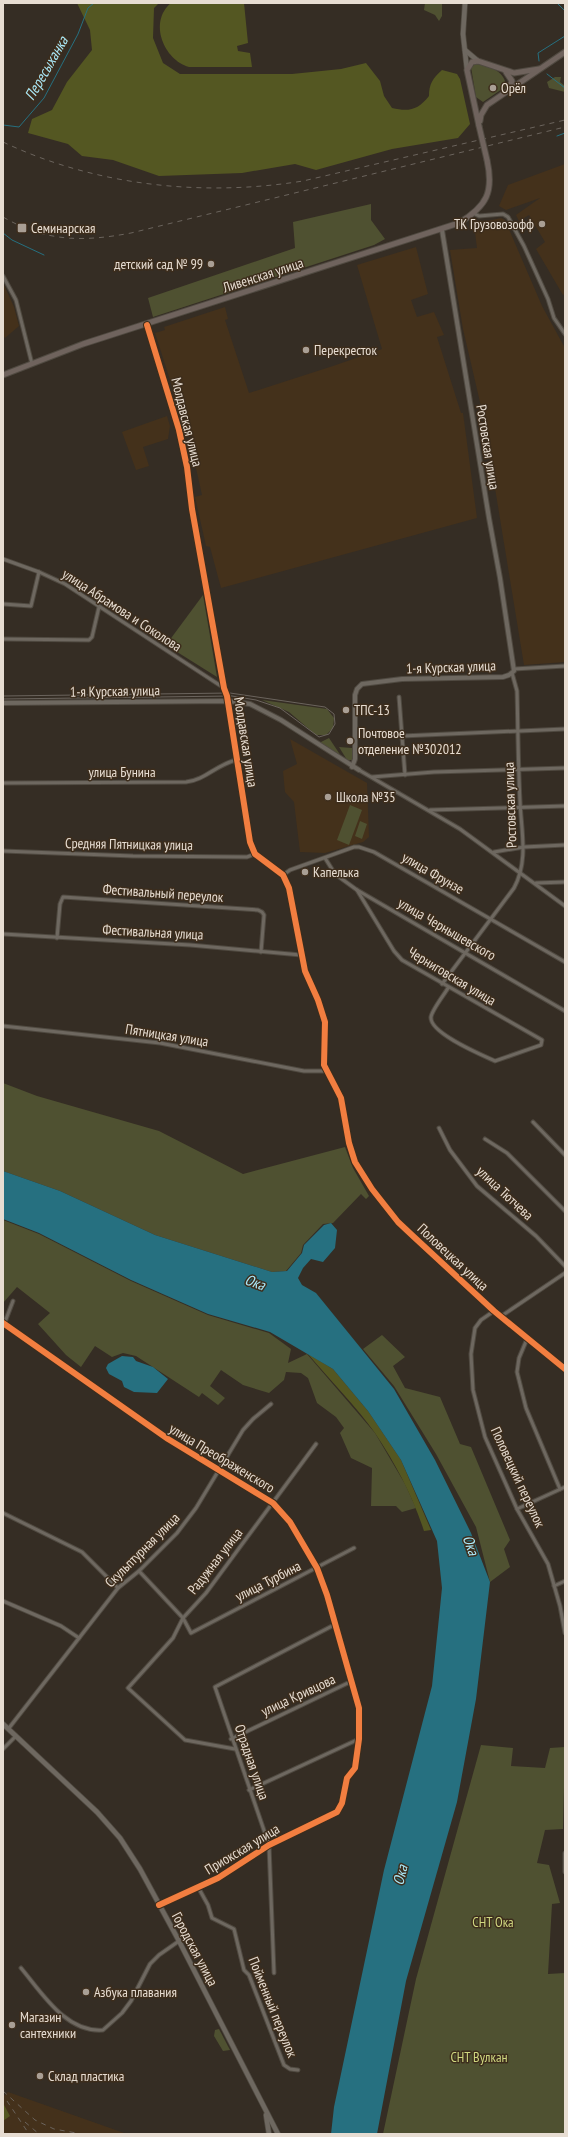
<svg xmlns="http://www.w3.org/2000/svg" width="568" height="2137" viewBox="0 0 568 2137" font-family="'PT Sans Narrow',sans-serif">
  <rect width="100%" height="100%" fill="#352d24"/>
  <g fill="#44311b">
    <path d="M565 164V294L563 295 536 249 545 242 529 215 519 221 516 215 540 198 506 210 499 206 508 185Z"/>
    <path d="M501 218 505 220 542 306 565 348V662L524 665 483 415 463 329 450 250 477 248 474 224Z"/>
    <path d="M416 247 428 294 411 300 417 317 434 312 444 335 437 337 461 413H463L477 518 221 588 210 547 206 546 195 497 202 495 196 468 191 467 193 450 196 449 185 413 181 414 155 333 165 330 164 327 225 307 228 319 225 320 249 393 333 366 382 349 357 265Z"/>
    <path d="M3 283 14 307 19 326 5 338 3 336Z"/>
    <path d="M167 416 170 426 168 439 143 447 149 466 136 470 122 432Z"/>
    <path d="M290 739 367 783 369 837 363 842 325 853 300 852 294 802 285 792 283 771 297 764Z"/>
    <path d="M8 2092 127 2134H3V2097Z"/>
  </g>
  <g fill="#4f5131">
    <path d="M425 3H442V16L439 21 435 15 424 10Z"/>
    <path d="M477 63C488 65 508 73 505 87L483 102 476 97 471 67Z"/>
    <path d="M555 77H561L560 82 565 86V92L549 88 547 82Z"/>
    <path d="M371 204V220L385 239 374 245 153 317 148 298 295 248 293 222Z"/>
    <path d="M203 595 217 677 166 645Z"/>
    <path d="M262 700 327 709 334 718 333 728 326 735H316L289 712Z"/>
    <path d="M329 738 341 756 319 743Z"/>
    <path d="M339 747 352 748V760H347Z"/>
    <path d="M350 805 362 810 349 845 337 840Z"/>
    <path d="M360 821 367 824 362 839 355 836Z"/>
    <path d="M3 1083 37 1096 159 1131 243 1174 345 1147 353 1168 369 1196 366 1199 361 1194 333 1223 323 1224 303 1245 301 1253 286 1271 272 1272 155 1235 60 1191 3 1171Z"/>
    <path d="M3 1220 39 1234 131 1281 208 1315 269 1333 291 1349 288 1363 307 1354 375 1433 405 1484 416 1508 402 1512 396 1506H371L372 1468 351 1458 340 1433 344 1428 336 1417 317 1403 308 1378 301 1373 286 1372 284 1380 269 1393 243 1385 221 1370 210 1386 225 1398 218 1405 202 1393 199 1397 136 1356 123 1353 112 1357 95 1346 81 1367 66 1355 38 1324 50 1313 17 1287 3 1303Z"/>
    <path d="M382 1335 405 1357 393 1366 405 1388 440 1397 460 1444 471 1447 510 1540 504 1549 510 1567 490 1582 476 1527 436 1454 394 1386 363 1349Z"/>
    <path d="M481 1745 513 1748 511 1766 545 1768 550 1748 565 1747 563 1829 545 1830 537 1863 549 1865 560 1903 552 1904 548 1974 565 1973V2134H383L416 1979Z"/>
    <path d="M219 2029 230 2050 223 2051 214 2036 215 2030Z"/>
  </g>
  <g fill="#545722">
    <path d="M77 3H159L154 8 153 38 163 63 180 74H292L341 69 366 63 380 81 384 96 392 108C409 112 418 110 429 96 429 84 433 78 442 70L457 74 460 79 470 124 458 138 392 149 316 170 295 164 242 173 159 176 113 160 82 156 68 144 28 133 32 119 52 110 67 82 92 50 90 30Z"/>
    <path d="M171 3H244L248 43 237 46 238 51 250 53 252 67H189C164 60 148 22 171 3Z"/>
    <path d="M308 1354 333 1369 368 1411 401 1460 431 1530 424 1531C413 1497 396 1464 375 1433 357 1407 329 1379 308 1354Z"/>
    <path d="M3 2103 10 2116 3 2121Z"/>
  </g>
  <g fill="#267080">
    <path d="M3 1171 60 1191 155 1235 272 1272 287 1271 302 1253 304 1245 324 1225 331 1223 337 1230 335 1248 323 1262 311 1259 303 1268 298 1278 302 1285 316 1293 394 1389 435 1460 471 1533 490 1582 476 1699 457 1802 406 1981 377 2134H331L334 2107 384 1870 432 1686 442 1588 437 1541 401 1460 368 1411 333 1369 270 1332 208 1314 131 1280 39 1233 3 1219Z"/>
    <path d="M122 1356 133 1357 136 1361 153 1367 168 1379 157 1393 134 1392 124 1387 122 1381 109 1374 106 1368 108 1364Z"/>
  </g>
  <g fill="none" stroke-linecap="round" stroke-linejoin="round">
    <g stroke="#267080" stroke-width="1">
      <path d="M557 3 565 11"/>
      <path d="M539 61 538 53 565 36"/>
      <path d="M547 74 565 88"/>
      <path d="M3 125 19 127 44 98 78 34 88 8 94 3"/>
      <path d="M557 136 565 133"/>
      <path d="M3 233 12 240 44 255"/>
    </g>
    <defs>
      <g id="minor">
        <path d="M473 213 479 216 503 214 508 217 524 246 548 299 554 318 565 334"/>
        <path d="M3 276 16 300 32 364"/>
        <path d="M3 559 39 572 65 584 224 688"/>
        <path d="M3 604 31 606 39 572"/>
        <path d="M3 639 89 640 92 637 99 607"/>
        <path d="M514 669 565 666"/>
        <path d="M399 697 405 775"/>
        <path d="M402 736 565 729"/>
        <path d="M359 770 460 829 565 906"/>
        <path d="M372 777 434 772 565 768"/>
        <path d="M3 783 186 782C205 780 216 765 236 760"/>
        <path d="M430 810 565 806"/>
        <path d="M3 851 133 856 247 857 255 854"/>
        <path d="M494 852 524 847 565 845"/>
        <path d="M325 858 335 874 357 890 565 1011"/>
        <path d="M283 875 290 870 354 847H359L374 852 565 962"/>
        <path d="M536 883 565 882"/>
        <path d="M357 890 394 951 402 960 542 1040 541 1045 495 1061C482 1055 429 1033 431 1017 432 1010 444 995 448 988"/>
        <path d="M3 934 190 945 301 955"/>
        <path d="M57 938 60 904 63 897 258 910 262 912 264 915 261 952"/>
        <path d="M442 984 514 888C529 860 521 830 520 801 518 764 518 727 517 691L512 673"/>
        <path d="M3 1026 160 1043 304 1071H327"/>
        <path d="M533 1122 565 1155"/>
        <path d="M439 1128 450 1150 477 1186 536 1236 565 1266"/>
        <path d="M485 1139 507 1153 565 1211"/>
        <path d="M494 1311 481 1320 475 1328 471 1354 473 1390 485 1437 517 1509 548 1564 560 1606 565 1633"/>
        <path d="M500 1317 565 1273"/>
        <path d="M3 1323 168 1439 273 1503 290 1522 317 1568 327 1595 359 1708V1739L355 1768 347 1778 342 1803 337 1812 269 1845 218 1878 159 1905"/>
        <path d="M3 1327 13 1301"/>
        <path d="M527 1339 519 1358 517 1372 526 1408 560 1489"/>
        <path d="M517 1509 565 1487"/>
        <path d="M3 1513 82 1552 118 1588"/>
        <path d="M139 1571 183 1618 191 1633 354 1548"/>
        <path d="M554 1586 565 1581"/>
        <path d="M3 1601 61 1626 79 1638"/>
        <path d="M9 1728 118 1588 139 1571 177 1533 196 1508 243 1430 253 1419 271 1404"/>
        <path d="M231 1739 352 1681"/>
        <path d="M3 1749 16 1736"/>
        <path d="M235 1749 185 1740 128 1688 173 1638 183 1618 206 1593 316 1444"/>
        <path d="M249 1790 359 1739"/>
        <path d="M565 1853V1872"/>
        <path d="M198 1887 208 1905 212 1918 234 1929 244 1970 249 1975 284 2065 290 2069 298 2070"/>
        <path d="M21 1968C42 1993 66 2033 103 2030L122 2013 131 2001 150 1964 159 1955 179 1941"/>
        <path d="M274 1973 269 1845 215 1687 334 1625"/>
      </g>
      <g id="tertiary">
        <path d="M147 325 179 430 187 467 192 509 224 688 227 696 250 842 255 854 283 875 289 888 305 971 318 1000 325 1022 324 1065 341 1098 349 1143 355 1162 372 1189 398 1222 414 1237 494 1311 565 1369"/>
        <path d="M3 703 228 701 250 704 281 720 359 770"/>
        <path d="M352 767 355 759V695L357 689 362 684 402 679 503 677 509 675 514 671 500 578 489 518 442 230"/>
      </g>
      <g id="secondary">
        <path d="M465 3 463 34 467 70"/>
        <path d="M465 50 478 61"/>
        <path d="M3 1724 97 1812 120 1838 140 1869 179 1941 278 2134"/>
        <path d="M266 2115 269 2134"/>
      </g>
      <g id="primary">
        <path d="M506 72 512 81 508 90"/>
        <path d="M480 121 481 115 487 105 565 52"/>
        <path d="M479 126 467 70 472 62 478 61 514 73 539 69"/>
        <path d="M3 375 83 344 459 223C487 206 494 192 487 160"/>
      </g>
    </defs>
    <use href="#minor" stroke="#504a41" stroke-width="5"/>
    <use href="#tertiary" stroke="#504a41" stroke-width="6"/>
    <use href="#secondary" stroke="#504a41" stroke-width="6"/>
    <use href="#primary" stroke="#504a41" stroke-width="7"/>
    <use href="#minor" stroke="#6e6860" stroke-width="3"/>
    <use href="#tertiary" stroke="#6e6860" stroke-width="4"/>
    <use href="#secondary" stroke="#6e6860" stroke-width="4.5"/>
    <use href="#primary" stroke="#6f635d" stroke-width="5"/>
    <path stroke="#6b645d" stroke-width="1" d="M3 696 230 693 325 707 334 714 335 724 329 734 319 737 280 708 256 700 232 696 3 699"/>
    <g stroke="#6b645d" stroke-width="1" stroke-dasharray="5 5" stroke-linecap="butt">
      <path d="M3 142C96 186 203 197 303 181L565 120"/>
      <path d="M3 217C46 242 83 242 131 233L565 127"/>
      <path d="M3 2091 35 2120 54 2129 82 2134"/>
      <path d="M7 2101 29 2134"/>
      <path d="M25 2122 39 2134"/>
    </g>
    <defs>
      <path id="primary-bridge" d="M479 126 487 160"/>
    </defs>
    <use href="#primary-bridge" stroke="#504a41" stroke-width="7" stroke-linecap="butt"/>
    <use href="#primary-bridge" stroke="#6f635d" stroke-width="5"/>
    <defs>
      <g id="cycleway">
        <path d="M147 325 179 430 187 467 192 509 224 688 227 696 250 842 255 854 283 875 289 888 305 971 318 1000 325 1022 324 1065 341 1098 349 1143 355 1162 372 1189 398 1222 414 1237 494 1311 565 1369"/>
        <path d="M3 1323 168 1439 273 1503 290 1522 317 1568 327 1595 359 1708V1739L355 1768 347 1778 342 1803 337 1812 269 1845 218 1878 159 1905"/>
      </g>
    </defs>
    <use href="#cycleway" stroke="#3d2d1c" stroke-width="8"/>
    <use href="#cycleway" stroke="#f27e40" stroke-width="6"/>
  </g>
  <g fill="#a99f95" stroke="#3d2d1c" stroke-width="1.5">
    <circle cx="493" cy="88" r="4"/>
    <circle cx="542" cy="224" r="4"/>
    <rect x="17" y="223" width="10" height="10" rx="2"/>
    <circle cx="211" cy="264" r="4"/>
    <circle cx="306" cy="350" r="4"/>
    <circle cx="346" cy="710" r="4"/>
    <circle cx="350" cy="741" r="4"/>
    <circle cx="328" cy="797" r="4"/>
    <circle cx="305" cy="872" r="4"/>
    <circle cx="86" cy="1992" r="4"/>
    <circle cx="12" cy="2025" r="4"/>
    <circle cx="40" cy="2076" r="4"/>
  </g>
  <g text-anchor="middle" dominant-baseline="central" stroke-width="3" stroke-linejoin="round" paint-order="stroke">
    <g font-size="14" fill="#e7ddd2" stroke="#3d2d1c" text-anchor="start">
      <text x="501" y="88">Орёл</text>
      <text x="534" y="224" text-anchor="end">ТК Грузовозофф</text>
      <text x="31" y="228">Семинарская</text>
      <text x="203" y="264" text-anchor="end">детский сад № 99</text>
      <text x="314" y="350">Перекресток</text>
      <text x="354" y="710">ТПС-13</text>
      <text x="358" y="733">Почтовое<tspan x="358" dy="16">отделение №302012</tspan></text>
      <text x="336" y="797">Школа №35</text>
      <text x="313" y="872">Капелька</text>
      <text x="94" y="1992">Азбука плавания</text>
      <text x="20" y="2017">Магазин<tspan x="20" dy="16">сантехники</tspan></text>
      <text x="48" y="2076">Склад пластика</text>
    </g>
    <g font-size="14" fill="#e7ddd2" stroke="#3d2d1c">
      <text transform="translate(263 275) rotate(-18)">Ливенская улица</text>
      <text transform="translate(187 422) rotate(76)">Молдавская улица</text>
      <text transform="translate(488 447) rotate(81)">Ростовская улица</text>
      <text transform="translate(122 610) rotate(33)">улица Абрамова и Соколова</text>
      <text transform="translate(451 667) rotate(-2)">1-я Курская улица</text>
      <text transform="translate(115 691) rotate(-1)">1-я Курская улица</text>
      <text transform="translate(246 742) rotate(81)">Молдавская улица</text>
      <text x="122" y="772">улица Бунина</text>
      <text transform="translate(510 805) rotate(-92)">Ростовская улица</text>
      <text transform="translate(129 844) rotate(1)">Средняя Пятницкая улица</text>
      <text transform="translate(433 873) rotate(30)">улица Фрунзе</text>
      <text transform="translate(163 893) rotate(4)">Фестивальный переулок</text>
      <text transform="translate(447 929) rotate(30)">улица Чернышевского</text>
      <text transform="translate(153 932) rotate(3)">Фестивальная улица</text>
      <text transform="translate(452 976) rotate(31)">Черниговская улица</text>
      <text transform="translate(167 1035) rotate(9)">Пятницкая улица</text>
      <text transform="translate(505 1193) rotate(43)">улица Тютчева</text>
      <text transform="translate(453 1257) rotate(43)">Половецкая улица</text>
      <text transform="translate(222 1458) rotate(31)">улица Преображенского</text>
      <text transform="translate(518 1477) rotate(65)">Половецкий переулок</text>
      <text transform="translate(142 1550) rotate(-45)">Скульптурная улица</text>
      <text transform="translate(215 1561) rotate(-52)">Радужная улица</text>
      <text transform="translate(268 1581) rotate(-27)">улица Турбина</text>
      <text transform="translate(298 1695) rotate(-25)">улица Кривцова</text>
      <text transform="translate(252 1762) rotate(71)">Отрадная улица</text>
      <text transform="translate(242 1849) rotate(-31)">Приокская улица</text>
      <text transform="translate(195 1949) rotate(62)">Городская улица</text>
      <text transform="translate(273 2007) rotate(68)">Пойменный переулок</text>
    </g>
    <g font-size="14" fill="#d0d880" stroke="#3d2d1c">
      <text x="493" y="1922">СНТ Ока</text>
      <text x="479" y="2057">СНТ Вулкан</text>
    </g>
    <g font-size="15" font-style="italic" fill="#aae9f9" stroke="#3d2d1c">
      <text transform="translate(46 68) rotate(-60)">Пересыханка</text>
      <text transform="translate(255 1282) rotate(20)">Ока</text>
      <text transform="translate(471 1545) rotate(70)">Ока</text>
      <text transform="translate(400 1875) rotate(-77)">Ока</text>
    </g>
  </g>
  <rect width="568" height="2137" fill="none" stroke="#e7ddd2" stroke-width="8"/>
</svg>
